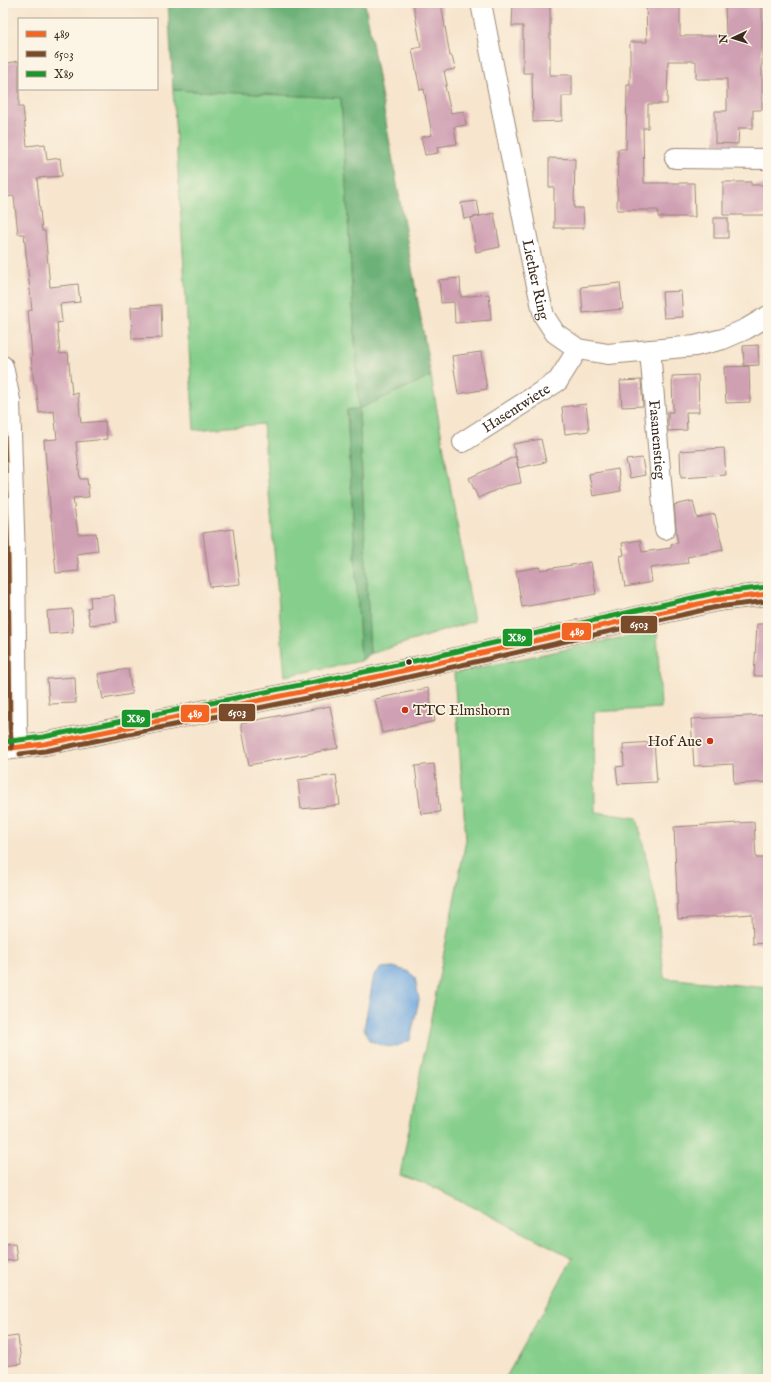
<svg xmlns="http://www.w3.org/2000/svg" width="771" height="1382" viewBox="0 0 771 1382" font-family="'IM FELL English',serif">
  <rect width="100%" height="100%" fill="#fcf5e5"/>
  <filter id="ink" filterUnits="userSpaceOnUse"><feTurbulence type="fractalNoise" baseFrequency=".025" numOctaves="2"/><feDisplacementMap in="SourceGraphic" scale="8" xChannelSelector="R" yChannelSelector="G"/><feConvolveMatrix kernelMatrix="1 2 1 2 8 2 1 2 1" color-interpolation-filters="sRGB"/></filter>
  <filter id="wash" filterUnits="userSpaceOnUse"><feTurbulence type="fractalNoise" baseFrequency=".012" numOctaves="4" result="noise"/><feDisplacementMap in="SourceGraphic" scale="16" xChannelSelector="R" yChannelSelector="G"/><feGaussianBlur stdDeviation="0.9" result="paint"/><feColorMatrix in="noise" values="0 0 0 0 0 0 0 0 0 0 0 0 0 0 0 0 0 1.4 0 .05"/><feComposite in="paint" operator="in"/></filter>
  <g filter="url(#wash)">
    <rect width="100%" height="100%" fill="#f7e5cd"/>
    <g fill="#85ce8b" stroke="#607c54">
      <path d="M173 90 341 97 359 408 431 376 474 621 370 654 359 409 347 410 361 661 285 676 263 424 194 430Z"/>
      <path d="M657 630 661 708 594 712 595 812 637 818 657 906 664 978 768 988V1379H505L573 1258 438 1189 400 1175 466 840 454 673Z"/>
    </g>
    <path fill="#6cb177" stroke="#546e4a" d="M168 3H365L431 376 359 409 370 654 361 661 347 410 359 408 341 98 173 90Z"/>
    <path fill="#70a8df" stroke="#56697e" d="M393 967 407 971 415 977 419 1000 410 1040C393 1050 386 1048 369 1040L364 1028 374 975 381 968Z"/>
    <g id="blocks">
      <g fill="#cf9fb2">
        <path d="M413 3H441L450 56H452L455 69 444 71 447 85 445 86 451 113 464 111 466 125 454 127 457 144 437 147 438 153 425 155 421 137 432 135 424 89 420 90 412 49 421 47Z"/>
        <path d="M513 3H550V75H572V96H562V121L533 122 532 73H523V26H512Z"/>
        <path d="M646 3H680V36H726L725 3H762V110H753V128H739L738 144 715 143V111H727V79H696V61H668L667 104H648V128H643L644 183H694L695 217H658V210H617L618 149H626L627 85H630V42H647Z"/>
        <path d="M19 61V107H23L27 146 45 144 47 160 60 158 62 176 37 178 42 231H45L50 287 78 284 80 302 60 304 62 322 57 323 60 354 68 353 72 394 78 393 81 423 105 421 107 439 76 442 80 479H87L89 497 73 498 78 534 96 533 98 551 77 554 79 571 56 573 44 440 57 439 54 411 39 413 36 384H34L31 357 32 356 28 311 32 310 24 234H18L14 196 3 197V64Z"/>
        <path d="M549 158 575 159 574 208H583L584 228H554V187H549Z"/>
        <path d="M723 182H751V185H768V215H723Z"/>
        <path d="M477 201 480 216 464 219 461 203Z"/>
        <path d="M494 213 500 247 476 252 471 218Z"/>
        <rect x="714" y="218" width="14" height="20"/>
        <path d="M460 278 461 297 489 294 491 320 455 323 454 302 441 303 439 280Z"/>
        <path d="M620 283 623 309 583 313 581 287Z"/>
        <path d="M681 291 683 317 664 318 662 292Z"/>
        <path d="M161 305 162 338 132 339 131 307Z"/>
        <path d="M758 345 759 365 744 366 743 346Z"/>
        <path d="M481 352 487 389 458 394 452 356Z"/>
        <path d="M749 366 750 402 726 403 724 367Z"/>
        <path d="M698 375 699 412H686L687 430 668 431V412H673L672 376Z"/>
        <path d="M641 380 643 406 622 407 620 381Z"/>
        <path d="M586 404 589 431 565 434 562 407Z"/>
        <path d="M541 439 546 462 518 468 513 444Z"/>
        <path d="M724 448 726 475 681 478 680 451Z"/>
        <path d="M516 456 521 483 505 486 478 498 469 478Z"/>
        <path d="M642 458 645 475 630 478 626 460Z"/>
        <path d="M618 469 621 491 593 496 589 474Z"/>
        <path d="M693 501 697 518 715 514 723 550 687 557 688 563 650 568 652 582 625 587 620 556 624 555 622 543 640 540 642 552 671 548V544L678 543 676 533V528L674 505Z"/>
        <path d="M233 529 240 584 210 587 203 533Z"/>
        <path d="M591 562 596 594 522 607 516 571 540 567V570Z"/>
        <path d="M114 595 117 622 90 625 87 608 91 607 90 597Z"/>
        <path d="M72 609 73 632 49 634 47 611Z"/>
        <path d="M757 624H768V676H754Z"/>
        <path d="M128 669 132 694 103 699 98 674Z"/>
        <path d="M75 677 76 703 49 704 47 679Z"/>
        <path d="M428 688 435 721 382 733 375 699Z"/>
        <path d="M330 706 338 748 249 765 241 723Z"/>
        <path d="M768 715V782L734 784 733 764 694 766 691 719Z"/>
        <path d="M654 742 657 782 618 784 616 767 624 766 623 744Z"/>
        <path d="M434 764 440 812 421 814 415 766Z"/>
        <path d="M336 775 340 805 301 809 298 780Z"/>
        <path d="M754 822 756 858H768V943L753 944 752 914 678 919 674 827Z"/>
        <path d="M15 1243 17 1260 3 1261V1244Z"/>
        <path d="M18 1336 21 1364 3 1366V1338Z"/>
      </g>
    </g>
  </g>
  <g filter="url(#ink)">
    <use href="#blocks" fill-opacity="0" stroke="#998876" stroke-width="1"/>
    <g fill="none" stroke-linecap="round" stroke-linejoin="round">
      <defs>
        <g id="minor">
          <path id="s1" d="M481 3 533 268 544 316 555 333 578 349 608 354 695 346 723 339 746 329 768 316"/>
          <path d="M675 158 768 159"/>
          <path id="s2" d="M650 350 665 529"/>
          <path d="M3 366 10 400 15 560 17 728 19 747"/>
          <path id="s3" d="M463 442 558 381 578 349"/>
        </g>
        <path id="primary" d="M3 749 44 744 380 676 716 600 768 594"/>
      </defs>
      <use href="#minor" stroke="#998876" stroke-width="22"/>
      <use href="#primary" stroke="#998876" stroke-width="24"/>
      <use href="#minor" stroke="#fff" stroke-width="20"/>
      <use href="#primary" stroke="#fff" stroke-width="22"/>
      <defs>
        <path id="bus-1" d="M3 749 44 744 380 676 716 600 768 594"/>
        <g id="bus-2">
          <path d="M3 401 8 560 10 728 12 748"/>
          <path d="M20 754 45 751 382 683 717 607 768 601"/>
        </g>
        <path id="bus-3" d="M3 742 43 737 379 669 714 593 767 587"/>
      </defs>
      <use href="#bus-1" stroke="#fcf5e5" stroke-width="8"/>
      <use href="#bus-2" stroke="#fcf5e5" stroke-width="8"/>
      <use href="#bus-3" stroke="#fcf5e5" stroke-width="8"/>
      <use href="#bus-1" stroke="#f26522" stroke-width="5"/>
      <use href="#bus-2" stroke="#7a4b2a" stroke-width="5"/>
      <use href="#bus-3" stroke="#1a962b" stroke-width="5"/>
    </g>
  </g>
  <circle fill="#3b2a1e" stroke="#fcf5e5" stroke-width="1.5" cx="409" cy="662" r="3.5"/>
  <g fill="#c8321e" stroke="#fcf5e5" stroke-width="1.5">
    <circle cx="405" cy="710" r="4"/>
    <circle cx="710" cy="741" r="4"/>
  </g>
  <g text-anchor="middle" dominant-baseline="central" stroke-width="3.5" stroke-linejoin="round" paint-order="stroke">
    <g font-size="15" fill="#3b2a1e" stroke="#fcf5e5">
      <text stroke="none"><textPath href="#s1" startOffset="282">Liether Ring</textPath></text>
      <text stroke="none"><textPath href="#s3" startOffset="63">Hasentwiete</textPath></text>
      <text stroke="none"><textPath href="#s2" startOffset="90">Fasanenstieg</textPath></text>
    </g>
    <g font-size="15" fill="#3b2a1e" stroke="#fcf5e5" text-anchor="start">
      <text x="413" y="710">TTC Elmshorn</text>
      <text x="702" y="741" text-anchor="end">Hof Aue</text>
    </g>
  </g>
  <g stroke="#fcf5e5" stroke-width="1.5">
    <rect x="620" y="615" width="38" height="19" rx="4" fill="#7a4b2a"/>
    <rect x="561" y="622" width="31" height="19" rx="4" fill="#f26522"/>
    <rect x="502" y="628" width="31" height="19" rx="4" fill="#1a962b"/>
    <rect x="218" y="703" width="38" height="19" rx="4" fill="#7a4b2a"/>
    <rect x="180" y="704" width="30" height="19" rx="4" fill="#f26522"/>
    <rect x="121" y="709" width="30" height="19" rx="4" fill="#1a962b"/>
  </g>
  <g font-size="11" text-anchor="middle" font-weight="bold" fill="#fff">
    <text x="639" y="628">6503</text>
    <text x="577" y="635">489</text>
    <text x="517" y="641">X89</text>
    <text x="237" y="716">6503</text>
    <text x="195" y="717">489</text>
    <text x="136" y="722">X89</text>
  </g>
  <rect width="771" height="1382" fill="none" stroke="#fcf5e5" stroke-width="16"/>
  <rect x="18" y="18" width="140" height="72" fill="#fcf5e5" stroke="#afa495"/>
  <rect x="26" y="31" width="20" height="6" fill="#f26522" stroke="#afa495"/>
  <text x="54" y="38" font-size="12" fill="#3b2a1e">489</text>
  <rect x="26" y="51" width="20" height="6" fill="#7a4b2a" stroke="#afa495"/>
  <text x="54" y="58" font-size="12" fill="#3b2a1e">6503</text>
  <rect x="26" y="71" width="20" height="6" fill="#1a962b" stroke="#afa495"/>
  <text x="54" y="78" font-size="12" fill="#3b2a1e">X89</text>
  <g transform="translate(733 38) rotate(266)" stroke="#fcf5e5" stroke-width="3" paint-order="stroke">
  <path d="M0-3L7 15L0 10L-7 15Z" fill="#3b2a1e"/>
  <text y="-6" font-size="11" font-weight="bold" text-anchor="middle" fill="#3b2a1e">N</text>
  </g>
</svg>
